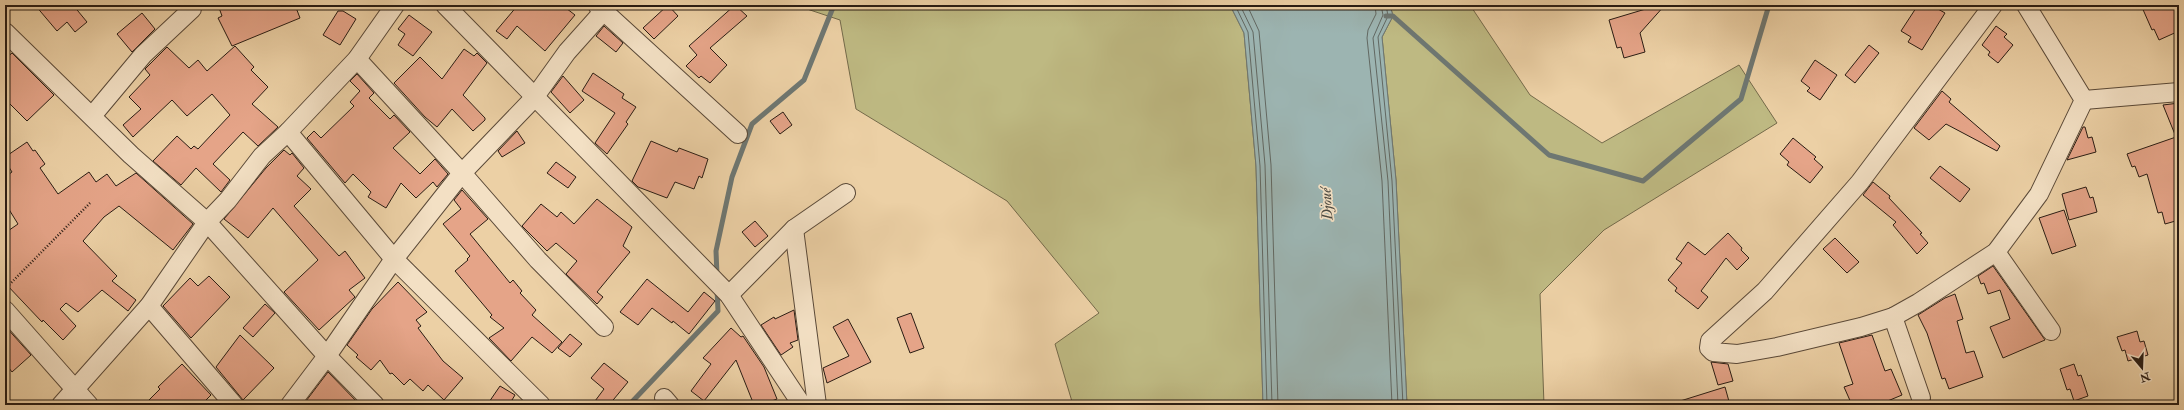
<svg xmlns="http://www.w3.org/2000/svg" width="2184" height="410" viewBox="0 0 2184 410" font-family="'IM FELL Double Pica',serif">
  <rect width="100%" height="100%" fill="#ecd0a5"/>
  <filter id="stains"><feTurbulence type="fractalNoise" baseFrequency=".005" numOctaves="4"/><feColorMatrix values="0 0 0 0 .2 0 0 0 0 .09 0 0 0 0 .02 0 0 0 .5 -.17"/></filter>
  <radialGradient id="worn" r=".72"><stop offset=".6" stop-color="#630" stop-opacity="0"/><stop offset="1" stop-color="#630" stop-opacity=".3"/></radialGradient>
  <g fill="#beb982" stroke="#746a4a">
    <path d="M795 5H1230L1244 33 1256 166 1263 405H1073L1055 344 1099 313 1007 201 856 109 840 20Z"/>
    <path d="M1390 5H1470L1530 95 1602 143 1739 65 1777 123 1604 230 1540 294 1544 405H1407L1396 180 1382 37 1393 16Z"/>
  </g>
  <path fill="#9cb4b1" stroke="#6e7772" d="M1230 5H1390L1393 16 1382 37 1396 180 1407 405H1263L1256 166 1244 33Z"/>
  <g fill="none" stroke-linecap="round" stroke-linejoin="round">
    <g stroke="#626862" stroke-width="1">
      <path d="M1235 5 1248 32 1260 166 1267 405"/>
      <path d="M1240 5 1253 32 1265 165 1272 405"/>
      <path d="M1247 5 1259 31 1271 165 1278 405"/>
      <path d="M1375 5 1376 14 1368 30 1367 38 1382 181 1392 405"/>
      <path d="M1381 5 1383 15 1373 38 1388 181 1398 405"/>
      <path d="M1386 5 1388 16 1378 37 1392 181 1403 405"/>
    </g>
    <g stroke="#6e7772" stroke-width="5">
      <path d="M5 8 9 5"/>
      <path d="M1386 16H1393L1549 155 1643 181 1741 99 1769 5"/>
      <path d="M717 275 716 251 732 177 752 124 804 80 834 5"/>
      <path d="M629 405 718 311 717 289"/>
    </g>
  </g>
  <g fill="#e5a488" stroke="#291c13">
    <path d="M35 5H73L87 22 75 32 67 22 57 31Z"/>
    <path d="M218 5H295L300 18 232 46 218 18 222 16Z"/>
    <path d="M518 5H562L575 15 545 51 517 26 507 39 496 31Z"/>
    <path d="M668 5 678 16 654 39 643 28Z"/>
    <path d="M735 5 747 16 710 48 727 65 710 83 701 76 699 78 686 66 697 55 689 46Z"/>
    <path d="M1659 5H1665L1640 33 1645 52 1624 58 1621 47 1617 48 1609 20Z"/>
    <path d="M1918 5H1931L1945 13 1922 50 1908 42 1911 37 1901 31Z"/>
    <path d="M2141 5H2179V31L2159 40 2154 29 2152 30Z"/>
    <path d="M338 11H343L356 19 340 45 323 35Z"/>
    <path d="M142 13 155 29 132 52 117 34Z"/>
    <path d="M409 15 432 32 413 56 398 45 405 34 398 29Z"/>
    <path d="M604 26 623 43 616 52 596 36Z"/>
    <path d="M1996 26 2007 34 2004 37 2013 45 1998 63 1988 55 1990 52 1982 45Z"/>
    <path d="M1869 45 1879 53 1855 83 1845 75Z"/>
    <path d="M235 46 254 67 251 70 268 87 252 104 278 127 258 146 243 132 213 164 230 180 221 192 196 168 181 185 153 161 177 136 191 149 194 146 198 149 230 115 212 94 187 116 172 100 133 137 123 125 141 109 129 97 150 75 145 69 167 47 189 68 198 60 207 71Z"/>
    <path d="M464 49 474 56 477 53 487 63 463 95 485 118V120L473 131 452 109 437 127 425 117 394 83 420 57 442 79Z"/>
    <path d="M12 53 54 95 27 121 5 99V59Z"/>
    <path d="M1815 60 1837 75 1820 100 1807 91 1810 88 1801 81Z"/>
    <path d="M593 73 624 94 622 98 636 107 626 122 628 124 607 154 595 143 615 113 582 91Z"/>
    <path d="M357 74 374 93 369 98 390 119 394 115 410 132 393 148 420 174 435 159 448 174 437 187 433 182 416 198 401 183 386 208 368 197 371 192 353 174 345 183 307 138 314 131 321 138 354 106 350 102 360 91 350 81Z"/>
    <path d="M563 76 584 100 570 113 551 92Z"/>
    <path d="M1942 91 1951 99 1949 102 2000 146 1997 151 1946 124 1929 140 1914 128Z"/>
    <path d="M2179 103V220L2165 224 2162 212 2158 213 2147 174 2139 177 2135 166 2132 167 2127 154 2176 137 2163 105Z"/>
    <path d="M783 112 792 125 780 134 770 121Z"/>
    <path d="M2083 127H2085L2088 138 2092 137 2096 152 2067 160Z"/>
    <path d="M517 131 525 143 502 157 498 151Z"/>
    <path d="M1793 138 1816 157 1814 159 1823 167 1810 183 1787 165 1789 162 1780 154Z"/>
    <path d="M651 141 677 152 679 148 708 159 702 178 699 176 694 189 675 182 667 198 638 187 632 181Z"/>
    <path d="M27 142 33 151 35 150 45 164 40 168 58 194 89 172 96 182 107 174 116 186 136 173 193 224 173 250 119 206 104 217 83 241 117 276 112 281 136 300 128 311 102 290 78 312 66 303 60 309 76 326 63 340 43 320 42 322 5 283V233L18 224 5 203V177L12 172 5 161V157Z"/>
    <path d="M284 150 290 155 292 153 304 168 297 176 311 189 294 206 339 256 345 251 365 278 349 290 355 297 319 330 284 292 318 260 273 208 248 238 224 219 266 168Z"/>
    <path d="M556 162 576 177 568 188 547 173Z"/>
    <path d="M1940 166 1970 189 1960 202 1930 178Z"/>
    <path d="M1873 182 1890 196 1889 198 1922 233 1920 234 1928 243 1917 254 1893 225 1896 222 1863 195Z"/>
    <path d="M2086 187 2090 198 2093 197 2097 212 2069 220 2062 194Z"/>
    <path d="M462 190 488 219 470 234 510 283 513 280 522 291 520 293 536 310 532 315 562 342 552 353 532 337 511 361 489 338 504 328 490 317 492 315 455 271 468 260 467 259 470 256 443 224 461 209 454 200Z"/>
    <path d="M597 199 632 227 623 246 630 252 597 292 603 297 597 304 566 274 577 261 556 243 547 251 522 226 541 204 557 217 561 212 574 224Z"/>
    <path d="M2064 210 2076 246 2052 254 2039 218Z"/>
    <path d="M755 221 768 236 755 247 742 232Z"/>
    <path d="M1728 233 1742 248 1741 250 1749 258 1737 270 1726 258 1701 291 1708 297 1698 309 1675 291 1677 288 1668 280 1682 263 1676 259 1688 242 1705 255Z"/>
    <path d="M1835 238 1859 262 1847 273 1823 249Z"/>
    <path d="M1993 266 2045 340 2003 358 1990 327 2010 319 2000 290 1988 294 1984 283 1981 284 1978 276Z"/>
    <path d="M209 276 230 297 191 338 163 306 190 278 198 286Z"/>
    <path d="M647 279 688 312 704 292 715 301 689 334 673 321 672 323 652 308 638 325 620 312Z"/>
    <path d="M398 282 427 312 416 320 421 326 418 328 443 361 463 378 444 400 428 385 423 391 410 379 404 385 392 373 390 374 380 360 371 370 356 357 358 355 347 345 372 309Z"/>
    <path d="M1955 294 1963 319 1957 321 1966 353 1974 351 1983 377 1949 389 1945 378 1942 379 1927 333 1918 315 1945 298Z"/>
    <path d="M265 304 275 313 253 337 243 328Z"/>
    <path d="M794 310 798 340 790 343 793 347 781 355 761 325 774 317 775 319Z"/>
    <path d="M911 313 924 348 910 353 897 318Z"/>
    <path d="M848 319 871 362 827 383 823 368 849 356 833 327Z"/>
    <path d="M5 326 31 355 12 372 5 363Z"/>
    <path d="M731 328 741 337 743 336 764 367 777 399 761 405H754L736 360 704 401 691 391 711 364 703 358Z"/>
    <path d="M2137 331 2140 342 2144 341 2148 355 2128 361 2125 350 2122 351 2117 337Z"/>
    <path d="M570 334 582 344 570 357 558 348Z"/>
    <path d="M240 335 274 368 243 400 216 367Z"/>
    <path d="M1872 335 1885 371 1891 369 1902 395 1878 405H1852L1844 387 1853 384 1839 343Z"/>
    <path d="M1711 362 1728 364 1733 381 1718 385Z"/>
    <path d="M604 363 628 382 609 405H592L604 389 591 378Z"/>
    <path d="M182 364 211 395 201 405H144L160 389 158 387Z"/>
    <path d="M2074 364 2078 376 2081 375 2088 396 2074 401 2070 389 2067 390 2060 369Z"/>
    <path d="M328 372 360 405H303Z"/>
    <path d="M500 386 515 395 509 405H487Z"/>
    <path d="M1725 387 1730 405H1678L1677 402Z"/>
  </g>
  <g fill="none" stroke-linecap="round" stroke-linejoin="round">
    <defs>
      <g id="minor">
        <path d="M445 5 729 295 802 405"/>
        <path d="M597 5 738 134"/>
        <path d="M1993 5 1860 182 1765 291 1710 341 1709 348 1713 352 1737 354 1777 347 1861 327 1893 317 1918 303 1996 252 2039 194 2084 100 2026 5"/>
        <path d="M5 32 131 155 207 222 327 356 375 405"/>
        <path d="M357 59 462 173 538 260 604 327"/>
        <path d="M2084 100 2179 92"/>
        <path d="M92 116 143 55 192 9"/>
        <path d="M288 132 394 259 541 405"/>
        <path d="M794 229 817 405"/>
        <path d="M1996 252 2051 331"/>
        <path d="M729 295 794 229 846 193"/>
        <path d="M149 306 234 405"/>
        <path d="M5 310 89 405"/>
        <path d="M1893 317 1921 398"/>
        <path d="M664 398 670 405"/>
        <path d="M61 405 149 306 207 222 228 200 262 156 288 132 357 59 395 5"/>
        <path d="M290 405 327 356 394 259 462 173 534 98 567 52 609 5"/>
      </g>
    </defs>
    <use href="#minor" stroke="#5a4938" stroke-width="20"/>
    <path stroke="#291c13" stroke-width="2.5" stroke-dasharray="1 2" stroke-linecap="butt" d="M5 289 90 203"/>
    <use href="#minor" stroke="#f3e0c4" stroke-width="18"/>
  </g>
  <g text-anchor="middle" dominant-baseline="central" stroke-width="3.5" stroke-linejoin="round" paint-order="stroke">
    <g font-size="15" font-style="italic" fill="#4c4a42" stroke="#f3e0c4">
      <text transform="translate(1327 204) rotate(-94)">Djoué</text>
    </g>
  </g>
  <rect width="2184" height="410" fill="none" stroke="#ecd0a5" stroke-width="20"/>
  <rect x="6" y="6" width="2172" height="398" fill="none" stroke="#291c13" stroke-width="2"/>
  <rect x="10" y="10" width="2164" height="390" fill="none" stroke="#291c13"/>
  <g transform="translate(2142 368) rotate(161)" stroke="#f3e0c4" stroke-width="3" paint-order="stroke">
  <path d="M0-3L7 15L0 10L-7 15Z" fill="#291c13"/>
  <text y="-6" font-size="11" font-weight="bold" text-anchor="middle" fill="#291c13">N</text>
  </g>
  <rect width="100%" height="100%" filter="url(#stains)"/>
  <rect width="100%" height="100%" fill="url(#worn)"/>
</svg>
